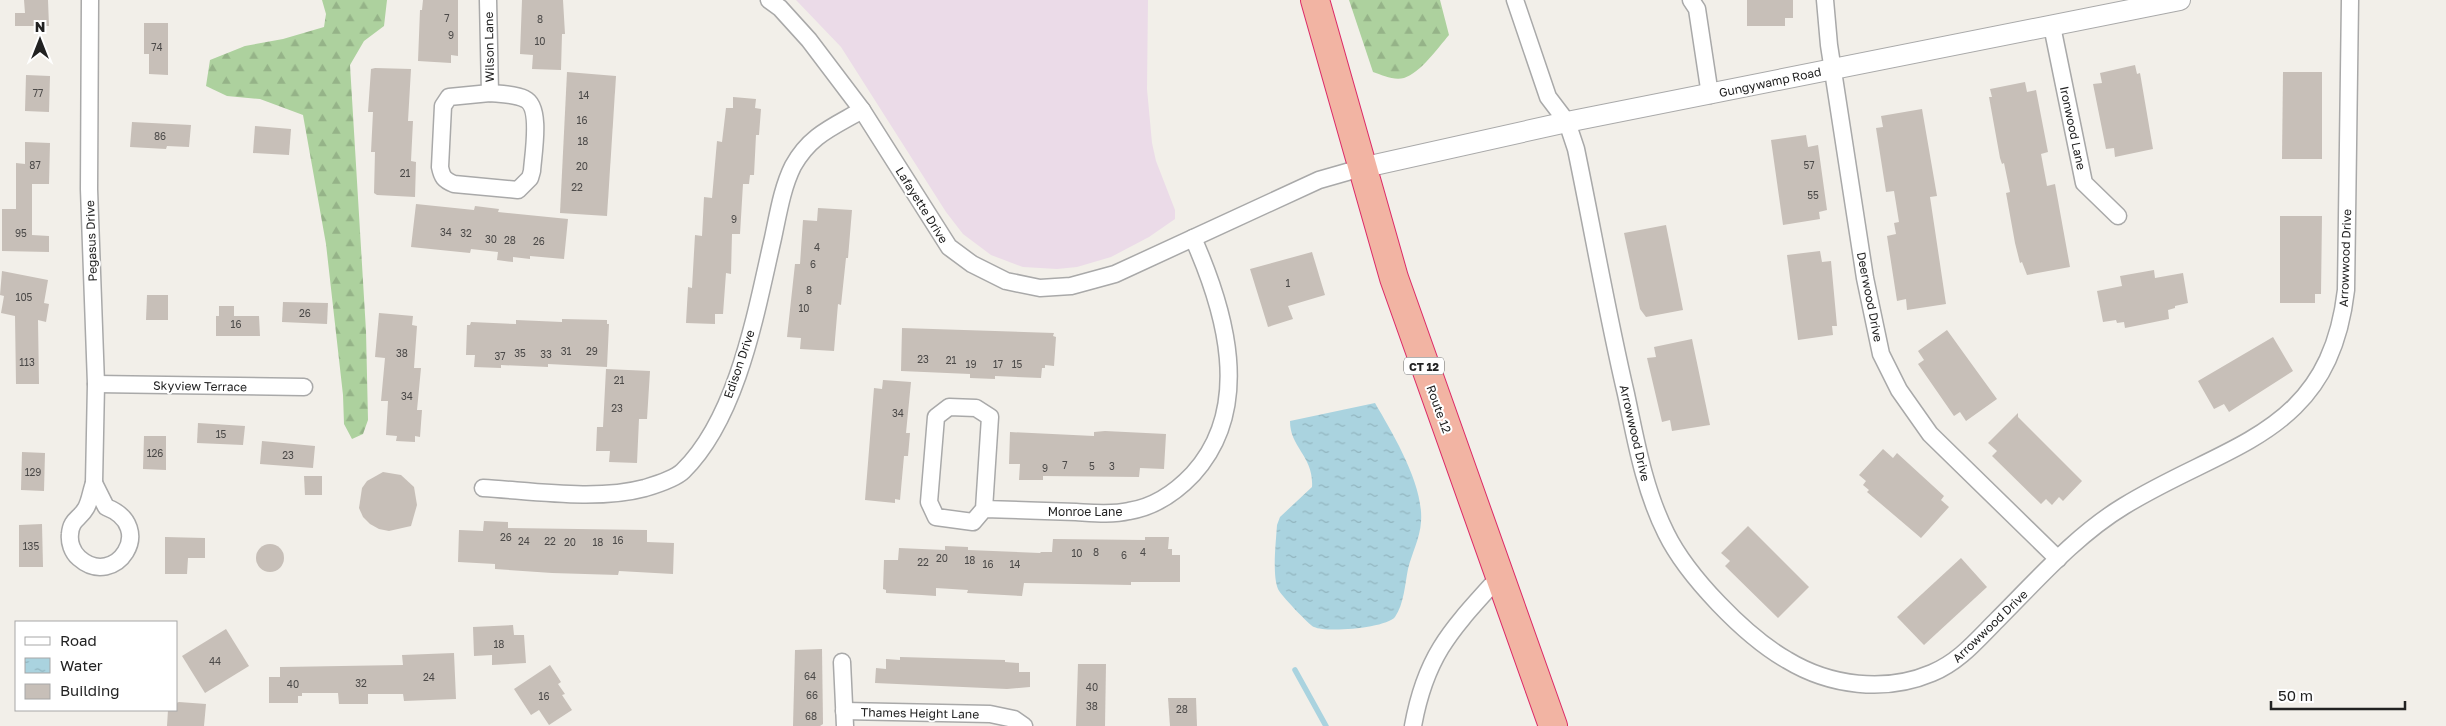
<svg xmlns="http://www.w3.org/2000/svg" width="2446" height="726" viewBox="0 0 2446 726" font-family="'Golos Text',sans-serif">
  <defs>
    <pattern id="forest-firs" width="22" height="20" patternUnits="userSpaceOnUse" patternTransform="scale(1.25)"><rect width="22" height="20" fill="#add19e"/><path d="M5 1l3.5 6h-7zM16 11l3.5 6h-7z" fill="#95b388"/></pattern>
    <pattern id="water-ripples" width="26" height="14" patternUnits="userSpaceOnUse" patternTransform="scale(1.25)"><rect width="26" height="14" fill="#aad3df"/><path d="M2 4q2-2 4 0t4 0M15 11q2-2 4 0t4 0" fill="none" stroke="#92b5bf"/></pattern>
  </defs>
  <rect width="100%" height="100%" fill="#f2efe9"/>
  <path fill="#ebdbe8" d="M796 0H1148L1147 89 1152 143 1156 161 1175 210V219L1149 237 1111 257 1077 267 1057 269 1023 267 991 255 963 234 946 212 841 47Z"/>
  <g fill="url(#forest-firs)">
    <path d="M322 0H387L384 26 364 41 350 65 366 331 368 420 363 434 352 439 344 424 343 395 326 244 303 115 260 99 227 96 206 86 210 60 245 46 283 39 324 27 326 14Z"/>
    <path d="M1349 0H1440L1449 35C1438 48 1420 73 1404 78 1394 81 1382 75 1373 72Z"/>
  </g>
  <path fill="url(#water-ripples)" d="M1375 403C1393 434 1424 485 1421 522 1420 538 1412 553 1408 569 1405 584 1404 604 1395 617 1386 628 1327 633 1314 627 1310 626 1279 593 1278 589 1272 574 1276 542 1277 525L1280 517 1312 487C1314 456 1290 448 1290 421Z"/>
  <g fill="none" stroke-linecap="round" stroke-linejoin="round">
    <path stroke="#aad3df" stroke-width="5.5" d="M1295 670 1326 726"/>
  </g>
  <g fill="#c7bfb8">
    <path d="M24 0H48L49 26H15V13H25Z"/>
    <path d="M423 0H458V56L451 55V63L418 61 420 10H422Z"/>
    <path d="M522 0H563L565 34H562L561 70 532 69 533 55 520 54Z"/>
    <path d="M1747 0H1793V18H1785V26H1747Z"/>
    <path d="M144 23H168V75L149 74V54H144Z"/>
    <path d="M2135 65 2137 74 2140 73 2153 149 2115 157 2114 148 2106 149 2093 84 2102 83 2100 73Z"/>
    <path d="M375 68 411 69 408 121H413L411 161 416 162 415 197 377 195 374 193 375 152H371L373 112H368L371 69Z"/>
    <path d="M567 72 616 76 607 216 560 213Z"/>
    <path d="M2283 72H2322V159H2282Z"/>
    <path d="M26 75 50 76 49 112 25 111Z"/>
    <path d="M2025 82 2027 92 2036 90 2048 152 2041 154 2047 186 2055 184 2070 267 2027 275 2022 262 2020 263 2015 243 2006 193 2010 192 2004 163 2002 164 2000 158 1989 97H1992L1990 89Z"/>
    <path d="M733 97 756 99 755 108 761 109 759 135H756L754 175H750L749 184H743L740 234H732L731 274 726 273 723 314H715V324L686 323 688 287 692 288 695 235 702 236 704 197 712 198 717 141 722 142 726 108H733Z"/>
    <path d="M1922 109 1937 196 1930 197 1946 304 1907 310 1906 299 1897 301 1887 236 1896 234 1894 223 1899 222 1894 191 1886 192 1876 128 1883 127 1881 116Z"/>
    <path d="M132 122 191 125 189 147 167 146 166 149 130 147Z"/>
    <path d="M255 126 291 129 289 155 253 153Z"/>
    <path d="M1806 135 1808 147 1818 145 1827 210 1819 212 1820 219 1783 225 1771 140Z"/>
    <path d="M25 142 50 143 49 184H32V235L49 236V252L2 251V209H16V163L25 164Z"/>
    <path d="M416 204 474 210 475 206 499 209 498 212 568 219 564 259 530 256V259L513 257V262L497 260 498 252 471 249 470 253 411 247Z"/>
    <path d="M818 208 852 210 848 258H846L841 305 838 304 834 351 800 349 801 338 787 337 795 264H800L803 220 817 221Z"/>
    <path d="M2280 216H2322L2321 294H2315V303H2280Z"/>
    <path d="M1666 225 1683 310 1646 317 1640 309 1624 233Z"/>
    <path d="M1820 251 1822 262 1831 261 1837 326H1832L1833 335 1798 340 1787 255Z"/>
    <path d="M1312 252 1325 295 1288 306 1293 319 1268 327 1250 269Z"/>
    <path d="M2154 270 2155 278 2183 273 2188 303 2175 306V308L2168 310 2169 319 2140 325 2125 328 2124 322 2117 323 2116 320 2103 322 2097 291 2122 286 2120 276Z"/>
    <path d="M2 271 48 280 44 303 49 304 46 322 38 320 39 384H16L15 316 1 313 4 296 0 295Z"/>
    <path d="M147 295H168V320H146Z"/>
    <path d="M283 302 328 303 327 324 282 322Z"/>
    <path d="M219 306H234V316H259L260 336H216V316H219Z"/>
    <path d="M379 313 413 316 412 325 417 326 414 368H421L417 410H422L420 437 415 436V442L396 441 397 436 386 435 388 401H381L385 358 375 357Z"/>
    <path d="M562 319 607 320V324H609L607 367 548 364V367L501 365V368L474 367 475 355H466L467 325H470L471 322 516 324V320L562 322Z"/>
    <path d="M902 328 1054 333 1053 336 1056 337 1054 366 1045 365V368H1042L1041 378 995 376V379L970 378V374L901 371Z"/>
    <path d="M1947 330 1997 399 1966 421 1960 412 1954 416 1918 364 1924 360 1918 351Z"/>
    <path d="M2273 337 2293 371 2229 412 2224 404 2214 409 2198 381Z"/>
    <path d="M1692 339 1710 425 1672 431 1670 420 1662 422 1647 358 1656 357 1654 347Z"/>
    <path d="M606 369 650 371 647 419H639L637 463 609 462 610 451H596L597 427H603Z"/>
    <path d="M883 380 911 382 906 433H910L908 456H904L900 500 895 499V503L865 500 874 388 882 389Z"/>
    <path d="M2018 413V417L2082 481 2063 501 2059 497 2052 505 2046 499 2041 504 1992 456 1997 451 1988 443Z"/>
    <path d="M198 423 245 426 243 445 197 443Z"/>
    <path d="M1105 431 1166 434 1164 469 1140 468 1139 477 1043 476V480H1019L1020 464H1009L1010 432 1094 436V432Z"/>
    <path d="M144 436H166V470L143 469Z"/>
    <path d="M262 441 315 446 313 468 260 464Z"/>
    <path d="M1883 449 1893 458 1897 453 1944 496 1941 500 1949 507 1921 538 1867 492 1869 490 1863 485 1866 481 1859 475Z"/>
    <path d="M22 452 45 453 44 491 21 490Z"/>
    <path d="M383 472 401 475 414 487 417 505 411 526 389 531 379 529 370 524 363 517 359 508 362 488 367 481Z"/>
    <path d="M304 476H322V495H305Z"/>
    <path d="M484 521 508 522V528L647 530V542L674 543 673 574 619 571 618 575 552 573 495 569V564L458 562 459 530 483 531Z"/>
    <path d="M42 524 43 567H19V525Z"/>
    <path d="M1748 526 1809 587 1778 618 1725 566 1730 561 1721 553Z"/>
    <path d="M165 537 205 538V558H188L187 574H165Z"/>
    <path d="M1145 537H1169L1168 549H1172V555H1180V582H1131V585L1024 583 1022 596 967 593 968 590 936 588V596L922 595 886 593V590L883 589 884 560H898L899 548 945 550V546L968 547V550L1040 553 1041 552H1052L1053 539 1145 540Z"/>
    <circle cx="270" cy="558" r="14"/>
    <path d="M1961 558 1987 587 1924 645 1897 617Z"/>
    <path d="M513 625 514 635H524L526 663 492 665V655L474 656 473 627Z"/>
    <path d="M226 629 249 666 205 693 182 656Z"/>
    <path d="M822 649 823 724 820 726H793L795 650Z"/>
    <path d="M454 653 456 699 404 701 403 694H368V704H339L338 693H302V696H298V703H269V677H280V667L403 665 402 655Z"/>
    <path d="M900 657 1005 660V662L1019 663V672H1030V687L1007 689 875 683 876 668 886 669V659L900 660Z"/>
    <path d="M1078 664H1106L1105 726H1076Z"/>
    <path d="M550 665 561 682 558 684 565 694 562 695 572 710 549 725 539 710 531 715 514 689Z"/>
    <path d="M1168 698H1196L1197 726H1170Z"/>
    <path d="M179 702 206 704 204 726H167L168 710H176V703Z"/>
  </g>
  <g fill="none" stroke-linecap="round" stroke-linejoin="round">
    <defs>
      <g id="minor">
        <path d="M90 0 89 189 96 384 94 483"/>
        <path d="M488 0 490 93"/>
        <path d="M769 0 780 8 809 40 862 110 949 247 972 264 1006 281 1040 288 1071 286 1115 274 1319 180 1361 168"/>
        <path d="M1515 0 1548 97 1567 122 1576 149C1593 231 1607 313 1626 394 1636 441 1644 489 1666 533 1687 576 1745 636 1787 660 1830 686 1885 693 1932 673 1959 662 1977 640 1997 620 2037 580 2076 535 2124 506 2228 442 2329 436 2346 290L2350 0"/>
        <path d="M1691 0 1697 9 1710 95"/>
        <path d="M1825 0 1829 45 1865 278 1881 354 1899 390 1930 434 2058 559"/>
        <path d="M2052 26 2084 183 2118 216"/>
        <path d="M490 93C501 94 515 94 525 99 542 107 533 154 532 171L530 178 518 190 454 184C444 180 442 177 440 167L443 106 449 97Z"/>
        <path d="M96 384 304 387"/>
        <path d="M94 483 106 507C158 527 115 590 79 558 72 552 69 542 70 534 71 519 80 519 86 508 90 501 91 491 94 483Z"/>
        <path d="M483 488C533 491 597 501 645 488 655 485 675 479 683 471 738 417 756 312 773 238 778 215 782 188 793 166 810 135 833 127 862 110"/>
        <path d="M984 509 990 417 976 408 949 407 936 417 929 502 936 517 973 522 984 509C1015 510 1045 511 1076 512 1093 513 1112 515 1129 511 1154 507 1176 492 1193 474 1254 407 1225 310 1193 238"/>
        <path d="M842 662 845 726"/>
        <path d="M844 711 990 714 1014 719 1024 726"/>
        <path d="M1413 726C1426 654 1452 629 1499 577"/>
      </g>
      <path id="tertiary" d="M1361 168 1567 122 2180 0"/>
      <path id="trunk" d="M1315 0 1394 278 1553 726"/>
    </defs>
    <use href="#minor" stroke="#a9a9a9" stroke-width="19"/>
    <use href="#tertiary" stroke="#a9a9a9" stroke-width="22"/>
    <use href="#trunk" stroke="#dc2a67" stroke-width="30"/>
    <use href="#minor" stroke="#fff" stroke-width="16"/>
    <use href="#tertiary" stroke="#fff" stroke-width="20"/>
    <use href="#trunk" stroke="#f2b4a3" stroke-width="28"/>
  </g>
  <g text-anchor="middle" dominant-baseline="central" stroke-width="4" stroke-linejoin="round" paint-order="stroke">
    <g font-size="10" fill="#4b4948">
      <text x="447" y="18">7</text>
      <text x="540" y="19">8</text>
      <text x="451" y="35">9</text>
      <text x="540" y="41">10</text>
      <text x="157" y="47">74</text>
      <text x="38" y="93">77</text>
      <text x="584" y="95">14</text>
      <text x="582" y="120">16</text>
      <text x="160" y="136">86</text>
      <text x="583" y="141">18</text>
      <text x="35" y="165">87</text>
      <text x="1809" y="165">57</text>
      <text x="582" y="166">20</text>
      <text x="405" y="173">21</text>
      <text x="577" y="187">22</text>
      <text x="1813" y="195">55</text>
      <text x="734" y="219">9</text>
      <text x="446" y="232">34</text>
      <text x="21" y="233">95</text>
      <text x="466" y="233">32</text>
      <text x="491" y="239">30</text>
      <text x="510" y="240">28</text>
      <text x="539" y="241">26</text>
      <text x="817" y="247">4</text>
      <text x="813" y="264">6</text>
      <text x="1288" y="283">1</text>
      <text x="809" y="290">8</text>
      <text x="24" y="297">105</text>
      <text x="804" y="308">10</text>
      <text x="305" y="313">26</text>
      <text x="236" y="324">16</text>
      <text x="566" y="351">31</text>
      <text x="592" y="351">29</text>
      <text x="402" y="353">38</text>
      <text x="520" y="353">35</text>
      <text x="546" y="354">33</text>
      <text x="500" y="356">37</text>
      <text x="923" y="359">23</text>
      <text x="951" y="360">21</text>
      <text x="27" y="362">113</text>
      <text x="971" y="364">19</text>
      <text x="998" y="364">17</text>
      <text x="1017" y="364">15</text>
      <text x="619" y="380">21</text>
      <text x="407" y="396">34</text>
      <text x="617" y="408">23</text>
      <text x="898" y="413">34</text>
      <text x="221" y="434">15</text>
      <text x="155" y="453">126</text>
      <text x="288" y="455">23</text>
      <text x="1065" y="465">7</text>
      <text x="1092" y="466">5</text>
      <text x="1112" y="466">3</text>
      <text x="1045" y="468">9</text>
      <text x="33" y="472">129</text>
      <text x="506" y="537">26</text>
      <text x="618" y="540">16</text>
      <text x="524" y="541">24</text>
      <text x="550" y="541">22</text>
      <text x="570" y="542">20</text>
      <text x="598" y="542">18</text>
      <text x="31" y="546">135</text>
      <text x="1096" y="552">8</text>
      <text x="1143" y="552">4</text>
      <text x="1077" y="553">10</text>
      <text x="1124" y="555">6</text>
      <text x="942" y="558">20</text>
      <text x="970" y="560">18</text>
      <text x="923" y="562">22</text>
      <text x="988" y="564">16</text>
      <text x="1015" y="564">14</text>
      <text x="499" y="644">18</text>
      <text x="215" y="661">44</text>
      <text x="810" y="676">64</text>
      <text x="429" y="677">24</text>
      <text x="361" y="683">32</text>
      <text x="293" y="684">40</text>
      <text x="1092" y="687">40</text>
      <text x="812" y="695">66</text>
      <text x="544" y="696">16</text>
      <text x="1092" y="706">38</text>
      <text x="1182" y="709">28</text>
      <text x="811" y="716">68</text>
    </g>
    <rect fill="#fff" stroke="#646464" stroke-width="1" x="1404" y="357.5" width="40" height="17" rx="4"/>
    <g font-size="11" font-weight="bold" fill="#222">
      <text x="1424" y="366">CT 12</text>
    </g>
    <g font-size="12" fill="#222" stroke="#fff">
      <text transform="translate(489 47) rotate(-91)">Wilson Lane</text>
      <text transform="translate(1770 82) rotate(-12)">Gungywamp Road</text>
      <text transform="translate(2073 128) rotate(78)">Ironwood Lane</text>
      <text transform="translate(922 205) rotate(58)">Lafayette Drive</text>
      <text transform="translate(91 241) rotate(-92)">Pegasus Drive</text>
      <text transform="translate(2345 258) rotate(-88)">Arrowwood Drive</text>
      <text transform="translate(1870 297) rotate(79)">Deerwood Drive</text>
      <text transform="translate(739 364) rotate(-71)">Edison Drive</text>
      <text transform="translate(200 386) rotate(1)">Skyview Terrace</text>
      <text transform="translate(1439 409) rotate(70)">Route 12</text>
      <text transform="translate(1635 433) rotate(77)">Arrowwood Drive</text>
      <text x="1085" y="511">Monroe Lane</text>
      <text transform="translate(1990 626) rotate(-44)">Arrowwood Drive</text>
      <text transform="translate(920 713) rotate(1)">Thames Height Lane</text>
    </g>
  </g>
  <rect x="15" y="621" width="162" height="90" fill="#ffffff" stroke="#a7a7a7"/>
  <rect x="25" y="637" width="25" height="8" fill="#ffffff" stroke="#a7a7a7"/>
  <text x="60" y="646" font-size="15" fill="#222222">Road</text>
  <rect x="25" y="658" width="25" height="15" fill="url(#water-ripples)" stroke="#a7a7a7"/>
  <text x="60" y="671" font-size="15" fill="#222222">Water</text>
  <rect x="25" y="684" width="25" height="15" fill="#c7bfb8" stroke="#a7a7a7"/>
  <text x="60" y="696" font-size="15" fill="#222222">Building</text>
  <g transform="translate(40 40)" stroke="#ffffff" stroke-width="4" paint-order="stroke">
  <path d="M0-4L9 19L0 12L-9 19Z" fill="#222222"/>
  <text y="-8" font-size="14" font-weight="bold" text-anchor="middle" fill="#222222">N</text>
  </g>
  <path d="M2271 701v8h134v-8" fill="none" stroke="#222222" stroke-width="2.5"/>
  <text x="2278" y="701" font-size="15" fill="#222222" stroke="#ffffff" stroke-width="4" paint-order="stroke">50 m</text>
</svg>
